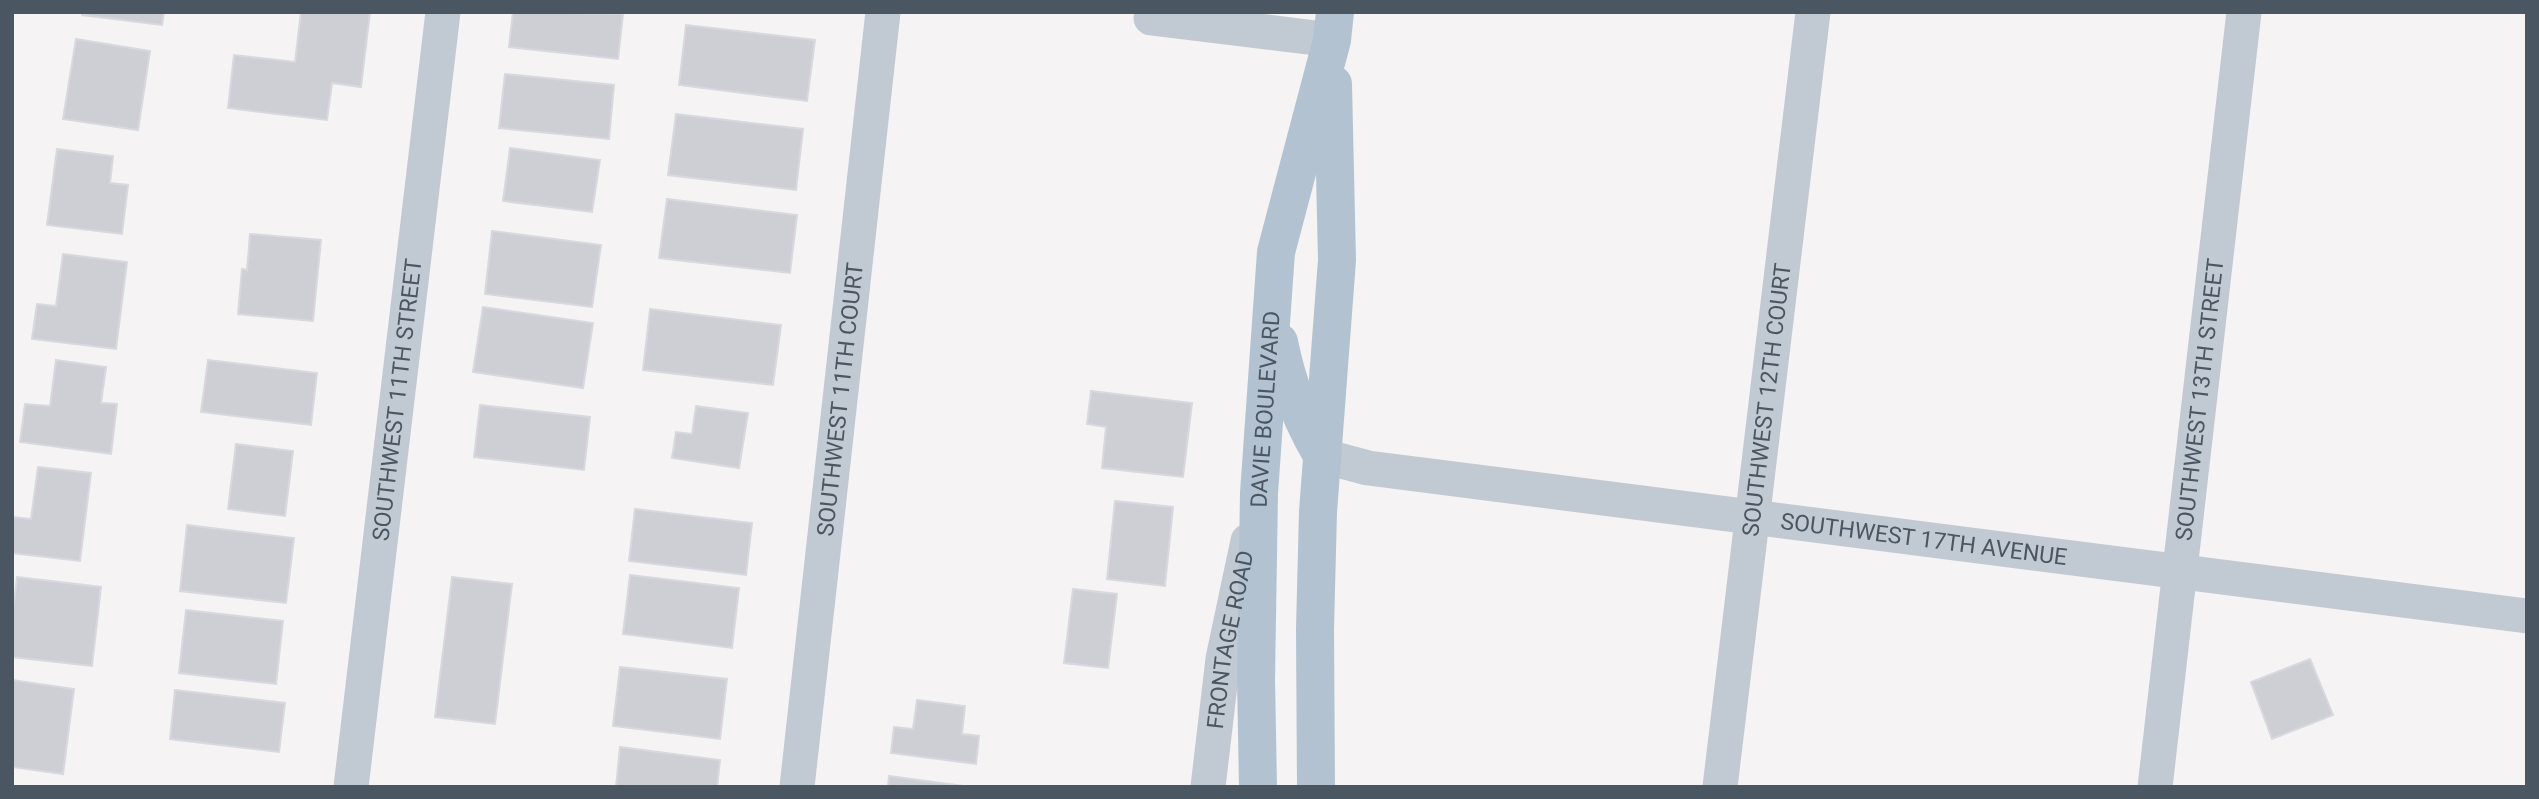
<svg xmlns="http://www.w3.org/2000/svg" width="2539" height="799" viewBox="0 0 2539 799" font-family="Roboto,sans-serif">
  <rect width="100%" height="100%" fill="#f5f3f3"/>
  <g fill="#cdcfd5" stroke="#d7d9de" stroke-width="2">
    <path d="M82 12H164L162 25 82 15Z"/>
    <path d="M301 12H370L361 87 332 83 327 120 228 108 234 55 295 62Z"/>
    <path d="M513 12 623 14 618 59 509 47Z"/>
    <path d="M686 25 815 40 807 101 679 85Z"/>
    <path d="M76 39 150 51 138 130 63 119Z"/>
    <path d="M505 74 614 85 609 139 499 128Z"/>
    <path d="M676 114 803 129 796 190 668 175Z"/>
    <path d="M510 148 600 160 592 212 503 201Z"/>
    <path d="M57 149 113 156 110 183 128 185 122 234 47 225Z"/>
    <path d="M667 199 797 215 790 273 659 258Z"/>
    <path d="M492 231 601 245 592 307 485 294Z"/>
    <path d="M250 234 321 240 313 321 238 314 242 269 247 270Z"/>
    <path d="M63 254 127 262 116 349 32 339 37 304 56 306Z"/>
    <path d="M483 307 593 323 583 388 473 372Z"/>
    <path d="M650 309 781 325 773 385 643 370Z"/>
    <path d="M56 360 106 367 101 403 117 404 111 454 20 442 25 404 50 406Z"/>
    <path d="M208 360 317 373 311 425 201 412Z"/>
    <path d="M1091 391 1192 403 1183 477 1102 468 1106 427 1087 424Z"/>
    <path d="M480 405 590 417 584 470 474 457Z"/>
    <path d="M696 406 748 413 739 468 672 458 676 432 692 434Z"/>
    <path d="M236 444 293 451 285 516 228 509Z"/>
    <path d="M38 467 91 473 80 561 12 553 13 517 31 519Z"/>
    <path d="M1115 501 1173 507 1165 586 1107 579Z"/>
    <path d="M635 509 752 523 746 575 629 561Z"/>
    <path d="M187 525 294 538 286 603 180 591Z"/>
    <path d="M630 575 739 588 732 648 623 634Z"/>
    <path d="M17 577 101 587 92 666 12 657V620Z"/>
    <path d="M452 577 512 584 495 724 435 717Z"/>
    <path d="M1073 589 1117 594 1108 668 1064 663Z"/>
    <path d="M186 610 283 621 276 684 179 673Z"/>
    <path d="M2310 659 2333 715 2272 739 2251 682Z"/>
    <path d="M620 667 727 679 720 739 613 726Z"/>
    <path d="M12 680 74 689 63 774 12 767Z"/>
    <path d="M175 690 285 703 279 752 170 739Z"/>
    <path d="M917 700 965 706 962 734 979 736 976 764 891 753 894 727 913 729Z"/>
    <path d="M620 747 720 760 717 787H616Z"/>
    <path d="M889 776 971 787H888Z"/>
  </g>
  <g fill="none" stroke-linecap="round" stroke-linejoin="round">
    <g stroke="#c1cad2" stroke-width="35">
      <path d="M1151 18 1332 40"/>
      <path id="s1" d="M1323 456 1368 468 2527 616"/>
      <path id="s2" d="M351 787 443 12"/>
      <path id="s3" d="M797 787 883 12"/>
      <path id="s4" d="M1208 787 1223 659 1248 541"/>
      <path id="s5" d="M1720 787 1813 12"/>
      <path id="s6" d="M2155 787 2244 12"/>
    </g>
    <g stroke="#b3c2d1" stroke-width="38">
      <path d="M1279 342C1287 382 1300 419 1322 455"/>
      <path id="s7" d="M1258 787 1256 679 1259 493 1276 252 1332 40 1335 12"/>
      <path d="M1316 787 1315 629 1318 512 1337 260 1333 84"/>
    </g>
  </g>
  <g text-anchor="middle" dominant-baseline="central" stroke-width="5" stroke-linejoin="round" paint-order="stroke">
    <g font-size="23" fill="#4a5661" stroke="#fff">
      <text stroke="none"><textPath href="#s2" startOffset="390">SOUTHWEST 11TH STREET</textPath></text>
      <text stroke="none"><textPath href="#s3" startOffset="390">SOUTHWEST 11TH COURT</textPath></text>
      <text stroke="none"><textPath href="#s5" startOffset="390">SOUTHWEST 12TH COURT</textPath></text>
      <text stroke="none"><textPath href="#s6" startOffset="390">SOUTHWEST 13TH STREET</textPath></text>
      <text stroke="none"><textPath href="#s7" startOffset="378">DAVIE BOULEVARD</textPath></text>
      <text stroke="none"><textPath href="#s1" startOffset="607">SOUTHWEST 17TH AVENUE</textPath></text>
      <text stroke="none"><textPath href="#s4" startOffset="149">FRONTAGE ROAD</textPath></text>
    </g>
  </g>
  <rect width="2539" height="799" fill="none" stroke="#4a5661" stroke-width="28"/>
</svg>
